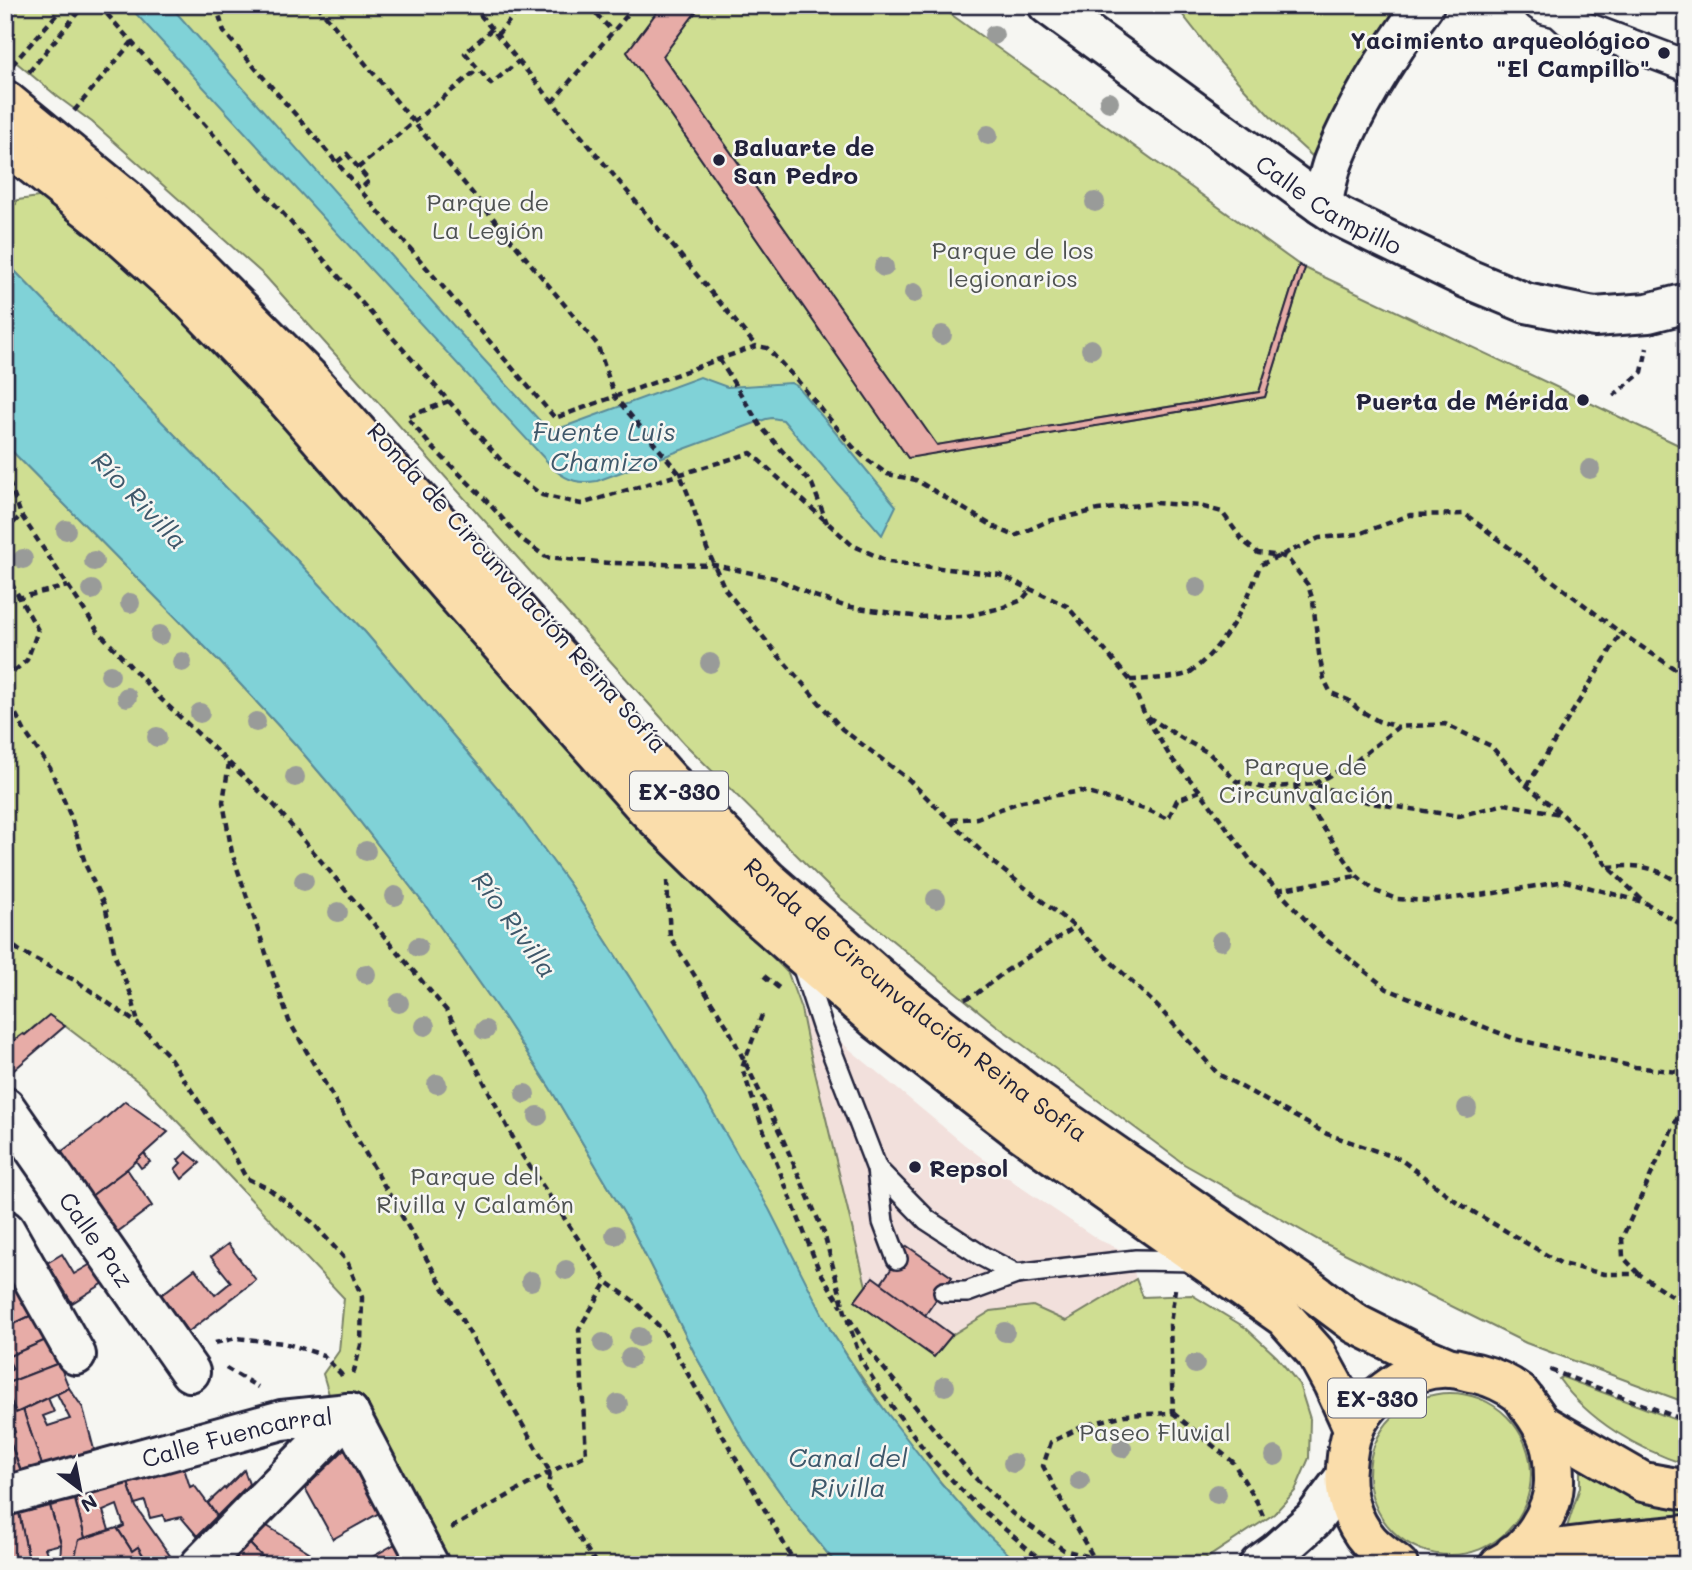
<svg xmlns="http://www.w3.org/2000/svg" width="1692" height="1570" viewBox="0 0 1692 1570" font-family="Mali,sans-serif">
  <rect width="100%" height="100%" fill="#f6f6f2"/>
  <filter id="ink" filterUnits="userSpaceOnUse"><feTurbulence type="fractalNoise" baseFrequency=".0143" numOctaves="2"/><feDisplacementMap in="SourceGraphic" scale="14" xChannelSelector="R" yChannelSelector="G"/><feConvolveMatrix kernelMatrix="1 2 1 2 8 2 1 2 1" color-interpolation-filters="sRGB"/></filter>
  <g filter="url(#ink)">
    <path fill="#f2e0dc" d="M801 1009 965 1145 1022 1188 1099 1240 1129 1253 1136 1279 1066 1321 1033 1307 952 1335 934 1357 855 1301 865 1286 807 1039Z"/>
    <g fill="#cfde92" stroke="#788066" stroke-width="2">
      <path d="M5 5H662L627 52 908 458 1265 397 1305 268 1687 449V1403L1526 1343 1322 1242 1184 1164 996 1025 839 897 684 743 265 276 92 122 58 97 5 53Z"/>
      <path d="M701 5H938L1299 265 1259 392 937 445 663 56Z"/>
      <path d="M1175 5H1414L1371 66 1312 156 1278 125 1219 61Z"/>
      <path d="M45 196 172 308 260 395 710 893 788 973 801 1009 807 1039 866 1286 855 1301 934 1357 952 1335 991 1311 1033 1306 1066 1321 1136 1279 1143 1297 1192 1295 1246 1328 1277 1357 1299 1384 1310 1419 1309 1458 1295 1491 1274 1514 1201 1562 1204 1565H1020C1007 1553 993 1541 981 1528 925 1468 875 1400 831 1331L630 978 570 885 507 799 365 632 291 554 5 261V204L18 200Z"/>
      <path d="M5 444 220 662 296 745 347 805 427 908 503 1016 550 1088 625 1215 697 1358 747 1446 797 1516 837 1565H407L345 1449 323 1374 339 1351 344 1298 144 1086 65 1026H35L25 1035 23 1034 5 1047Z"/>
      <path d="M1562 1377 1687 1424V1465C1637 1449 1589 1421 1559 1379Z"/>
      <circle cx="1450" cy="1474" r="81"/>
      <path d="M1580 1470 1618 1490 1687 1509V1516L1641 1518 1567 1527 1580 1487Z"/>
    </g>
    <g fill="#80d2d7" stroke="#5a8c99" stroke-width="2">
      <path d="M128 5H179L174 10 475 350 550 432 700 377 727 387 791 383 797 386 896 506 882 535 783 420 772 418 766 419 597 481C580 484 568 481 555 470Z"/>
      <path d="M5 261 291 554 365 632 507 799 570 885 630 978 698 1086 769 1209 831 1331 867 1387 941 1483 982 1529 1020 1565H837L797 1516 747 1446 697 1358 625 1215 550 1088 503 1016 427 908 347 805 296 745 220 662 5 444Z"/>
    </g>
    <g fill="#e7aca7" stroke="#22223b" stroke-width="2">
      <path d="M662 5H701L663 56 937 445 1259 392 1299 265 1305 268 1265 397 908 458 627 52Z"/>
      <path d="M49 1015 65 1026 7 1076 5 1047 23 1034 25 1035Z"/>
      <path d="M125 1101 168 1132 127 1169 90 1197 61 1152 100 1123Z"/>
      <path d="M186 1152 200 1163 182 1179 175 1169 181 1163 178 1160Z"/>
      <path d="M144 1153 150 1162 141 1168 136 1161Z"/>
      <path d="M127 1169 152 1206 116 1233 90 1197Z"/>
      <path d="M228 1244 256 1280 188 1332 161 1295 195 1269 215 1295 231 1282 211 1257Z"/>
      <path d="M907 1246 952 1277 921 1321 876 1291Z"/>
      <path d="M62 1254 74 1274 91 1264 104 1283 72 1303 47 1263Z"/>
      <path d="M7 1272 32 1315 5 1328V1273Z"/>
      <path d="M873 1277 952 1335 934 1357 855 1301Z"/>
      <path d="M32 1315 46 1340 7 1357 13 1369 5 1373V1328Z"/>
      <path d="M46 1340 59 1363 5 1384V1373L13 1369 7 1357Z"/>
      <path d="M59 1363 69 1388 16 1413 8 1395 5 1384Z"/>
      <path d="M69 1388 83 1408 96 1457 44 1471 23 1410 48 1398 54 1412 43 1416 48 1426 70 1419 57 1394Z"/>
      <path d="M8 1395 16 1413 23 1410 44 1471 23 1477 8 1436 15 1432 5 1406V1396Z"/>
      <path d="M5 1428 23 1477 5 1481Z"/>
      <path d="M345 1449 379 1513 333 1539 305 1488Z"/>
      <path d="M183 1465 190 1487 194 1485 217 1516 197 1536 181 1517 165 1521 163 1515 150 1518 145 1501 135 1504 127 1480Z"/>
      <path d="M244 1470 249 1484 217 1516 208 1503 224 1488 225 1489Z"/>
      <path d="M127 1480 136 1507 173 1560 168 1565H149L138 1547 132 1551 118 1529 124 1526 117 1505 103 1511 109 1530 85 1538 74 1495Z"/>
      <path d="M75 1500 85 1538 79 1540 73 1565H60L61 1544 50 1506Z"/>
      <path d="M50 1506 61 1544 45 1548 49 1558H53L54 1565H30L19 1513Z"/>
      <path d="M19 1513 30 1565H6L5 1516Z"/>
      <path d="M267 1526 309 1552 315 1565H270L249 1543Z"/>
      <path d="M117 1528 132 1551 138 1547 149 1565H73L79 1540Z"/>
      <path d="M249 1543 270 1565H228Z"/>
      <path d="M395 1544 407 1565H358Z"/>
    </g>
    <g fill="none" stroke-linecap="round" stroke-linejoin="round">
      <defs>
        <g id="service">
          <path d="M801 962 823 1029 877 1169 883 1222 897 1259"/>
          <path d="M877 1169 927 1220 982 1256 1016 1274"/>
          <path d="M944 1292H967L1016 1274 1136 1260 1196 1261"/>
        </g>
        <path id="pedestrian" d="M1539 5 1546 9 1559 12 1570 22 1687 66"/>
        <g id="minor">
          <path id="s1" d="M1048 5 1322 205 1340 217 1468 279 1526 303 1594 317 1648 313 1687 303"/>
          <path d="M1322 205C1326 190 1328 173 1334 159 1357 103 1389 53 1424 5"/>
          <path id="s2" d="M5 1107 190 1372"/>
          <path d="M5 1230 76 1355"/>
          <path d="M349 1413 429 1565"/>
          <path id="s3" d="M5 1496 282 1420 349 1413"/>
          <path d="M200 1565 349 1413"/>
        </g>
        <path id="secondary" d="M1259 1565 1277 1552 1313 1520 1345 1477"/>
        <g id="primary">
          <path id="s4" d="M5 100 127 200 200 269 307 376 669 780 767 879 896 992 1038 1102 1309 1289 1356 1324 1412 1352 1450 1368"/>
          <path d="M5 143 107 224 185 294 286 399 451 589 647 809 746 906 877 1020 1020 1131 1284 1317 1316 1353 1333 1384 1354 1430"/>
          <path d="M1544 1425 1643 1482 1687 1490"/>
          <path d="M1514 1554 1604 1543 1687 1535"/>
          <path d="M1398 1565C1389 1558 1377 1550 1369 1541 1352 1522 1343 1493 1346 1467 1347 1455 1348 1443 1353 1431 1368 1396 1412 1365 1450 1368 1459 1368 1468 1372 1476 1373 1492 1377 1506 1383 1519 1393 1523 1397 1526 1402 1529 1406 1548 1431 1554 1448 1554 1479 1555 1511 1528 1552 1499 1565"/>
        </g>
      </defs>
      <use href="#service" stroke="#22223b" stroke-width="24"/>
      <use href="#pedestrian" stroke="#22223b" stroke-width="35"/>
      <use href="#minor" stroke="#22223b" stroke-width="44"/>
      <use href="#secondary" stroke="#22223b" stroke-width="44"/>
      <use href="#primary" stroke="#22223b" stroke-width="44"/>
      <g stroke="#22223b" stroke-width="4.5" stroke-dasharray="7 5" stroke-linecap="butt">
        <path d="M99 5 513 474 542 495 581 504 751 453 852 545 889 562 1000 575 1067 606 1130 680 1145 715 1171 758 1200 791 1254 865 1318 933 1387 989 1515 1039 1635 1067 1687 1073"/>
        <path d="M216 5 224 32 314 136 555 418 756 346 767 348 797 380 853 447 865 458 887 474 916 480 996 528 1015 536 1048 521 1098 510 1155 503 1200 506 1222 512 1243 541 1258 553 1281 556 1288 559 1308 585 1313 601 1319 654 1324 679 1331 693 1348 700 1358 709 1378 721 1398 727"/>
        <path d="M317 5 597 344 615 397 680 474 692 504 707 549 725 589 772 648 842 729 908 779 990 860 1075 927 1160 1009 1218 1074 1327 1134 1400 1159 1460 1204 1562 1264 1604 1274H1639L1687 1306"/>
        <path d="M472 5 756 346"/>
        <path d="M588 5 613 32"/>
        <path d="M492 29 465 53 491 84 519 61"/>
        <path d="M497 35 523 5"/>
        <path d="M12 65 65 5"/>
        <path d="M29 72 84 5"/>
        <path d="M552 102 636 5"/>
        <path d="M74 111 132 42"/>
        <path d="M337 162 347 154 369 181 360 189"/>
        <path d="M358 168 478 69"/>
        <path d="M5 199 17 203"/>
        <path d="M719 359 761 427 812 484 827 523"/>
        <path d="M1613 396 1642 372 1647 348"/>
        <path d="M449 401 407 417 431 446 483 497 520 538 546 557 609 563 714 565 775 578 812 595 844 606 920 617 967 616 1001 608 1022 600 1031 589"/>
        <path d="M5 471 21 515 98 631 161 699 274 805 447 1011 522 1155 607 1282 635 1302 663 1330 796 1565"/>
        <path d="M5 532 21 515"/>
        <path d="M5 601 68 586"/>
        <path d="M5 679 27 660 38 630"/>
        <path d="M1130 680C1145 679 1176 679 1189 673 1190 673 1197 667 1198 666 1227 641 1248 602 1260 565L1319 538 1359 534 1410 515 1465 514 1621 633 1687 677"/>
        <path d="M5 693 25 732 50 768 71 817 86 866 106 909 115 956 131 994 138 1023"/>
        <path d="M1148 717 1183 739 1209 753 1236 781 1264 788 1314 784 1370 803 1459 816 1505 804 1561 814"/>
        <path d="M229 763 223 802 232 853 289 1021 550 1472 548 1489 597 1565"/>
        <path d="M1314 784 1356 761 1398 727 1445 724 1491 746 1527 786 1562 814 1586 838 1608 867 1644 902 1687 928"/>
        <path d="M1527 786 1621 633"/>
        <path d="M1295 787 1357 876 1375 891 1397 899 1429 901 1495 893 1565 881 1643 902"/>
        <path d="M951 820 977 818 1022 801 1081 791 1148 810 1168 819 1177 800 1200 791"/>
        <path d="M1608 867C1644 864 1658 867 1687 889"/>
        <path d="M667 881 670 937 727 1026 781 1135 824 1233 845 1312 861 1360 880 1390 929 1456 973 1502 1047 1565"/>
        <path d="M1277 890 1357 876"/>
        <path d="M5 940 20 951 78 982 138 1024 168 1055 234 1155 246 1178 269 1189 312 1222 347 1261 362 1297 361 1345 352 1378"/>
        <path d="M764 976 779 988"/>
        <path d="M965 999 976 994 1006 971 1075 927"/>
        <path d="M762 1015 742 1068 763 1129 819 1270 842 1307"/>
        <path d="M1639 1274 1623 1257 1622 1238 1687 1097"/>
        <path d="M849 1318 871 1353 971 1474 1013 1514 1064 1550 1120 1565"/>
        <path d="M215 1343 236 1338 284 1343 323 1355 341 1374 343 1378"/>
        <path d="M226 1368 258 1387"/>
        <path d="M1550 1370 1687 1421"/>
        <path d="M1173 1413 1233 1462 1257 1502 1263 1516"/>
        <path d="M451 1528 550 1472 586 1455 579 1329 607 1282"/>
        <path d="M1098 1565 1078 1531 1043 1466 1051 1442 1086 1425 1125 1415 1173 1413 1170 1324 1175 1289"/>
      </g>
      <use href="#service" stroke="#f6f6f2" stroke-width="19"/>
      <use href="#pedestrian" stroke="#f6f6f2" stroke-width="30"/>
      <use href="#minor" stroke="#f6f6f2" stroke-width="38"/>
      <use href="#secondary" stroke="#f6f6f2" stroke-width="38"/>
      <use href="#primary" stroke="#faddab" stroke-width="38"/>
      <path stroke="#22223b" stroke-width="4.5" stroke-dasharray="7 5" stroke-linecap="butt" d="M5 572 38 630"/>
    </g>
    <g fill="#999b99">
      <circle cx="994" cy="35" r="10"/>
      <circle cx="1109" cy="102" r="10"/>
      <circle cx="988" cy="135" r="10"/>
      <circle cx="1095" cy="202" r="10"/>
      <circle cx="884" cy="267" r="10"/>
      <circle cx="914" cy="293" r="10"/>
      <circle cx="942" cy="335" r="10"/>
      <circle cx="1091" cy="349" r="10"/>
      <circle cx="1590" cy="469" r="10"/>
      <circle cx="66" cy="530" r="10"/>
      <circle cx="23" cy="559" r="10"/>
      <circle cx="94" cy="561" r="10"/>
      <circle cx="1197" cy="587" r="10"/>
      <circle cx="92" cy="590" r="10"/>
      <circle cx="130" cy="603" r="10"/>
      <circle cx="160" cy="635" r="10"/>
      <circle cx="182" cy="662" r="10"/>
      <circle cx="710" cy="663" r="10"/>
      <circle cx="110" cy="675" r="10"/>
      <circle cx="127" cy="697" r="10"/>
      <circle cx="200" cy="713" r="10"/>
      <circle cx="256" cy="722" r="10"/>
      <circle cx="157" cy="737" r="10"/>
      <circle cx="295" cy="777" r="10"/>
      <circle cx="366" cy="851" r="10"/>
      <circle cx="304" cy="881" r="10"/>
      <circle cx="395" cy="896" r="10"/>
      <circle cx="936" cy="899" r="10"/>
      <circle cx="338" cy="912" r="10"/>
      <circle cx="1221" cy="941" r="10"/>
      <circle cx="418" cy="947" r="10"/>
      <circle cx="366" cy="974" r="10"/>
      <circle cx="399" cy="1003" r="10"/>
      <circle cx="425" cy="1026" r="10"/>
      <circle cx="485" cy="1030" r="10"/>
      <circle cx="437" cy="1084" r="10"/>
      <circle cx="525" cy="1094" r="10"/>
      <circle cx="1467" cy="1108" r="10"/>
      <circle cx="538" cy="1116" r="10"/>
      <circle cx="615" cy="1235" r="10"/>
      <circle cx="566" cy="1270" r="10"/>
      <circle cx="531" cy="1281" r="10"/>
      <circle cx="1005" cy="1332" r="10"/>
      <circle cx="639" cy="1337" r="10"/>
      <circle cx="603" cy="1343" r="10"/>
      <circle cx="630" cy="1358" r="10"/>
      <circle cx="1195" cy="1364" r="10"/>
      <circle cx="945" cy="1386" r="10"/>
      <circle cx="618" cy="1404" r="10"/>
      <circle cx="1122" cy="1448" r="10"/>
      <circle cx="1275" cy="1456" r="10"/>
      <circle cx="1013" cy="1463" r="10"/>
      <circle cx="1080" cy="1481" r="10"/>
      <circle cx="1217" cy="1494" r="10"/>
    </g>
  </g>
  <g fill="#22223b" stroke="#f6f6f2" stroke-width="2.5">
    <circle cx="1664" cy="53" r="7"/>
    <circle cx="719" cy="160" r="7"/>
    <circle cx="1583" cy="400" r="7"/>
    <circle cx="915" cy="1167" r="7"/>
  </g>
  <g text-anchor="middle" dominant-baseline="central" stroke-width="5" stroke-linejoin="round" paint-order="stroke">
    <g fill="#f6f6f2" stroke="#626272" stroke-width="2">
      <rect x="630" y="771.5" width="98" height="39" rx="5"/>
      <rect x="1328" y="1378.5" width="98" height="39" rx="5"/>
    </g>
    <g font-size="23" font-weight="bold" fill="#22223b">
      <text x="679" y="791">EX-330</text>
      <text x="1377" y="1398">EX-330</text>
    </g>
    <g font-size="24" font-weight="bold" fill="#22223b" stroke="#f6f6f2" text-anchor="end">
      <text x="1650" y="39">Yacimiento arqueológico<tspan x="1650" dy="28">"El Campillo"</tspan></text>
      <text x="733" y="146" text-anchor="start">Baluarte de<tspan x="733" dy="28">San Pedro</tspan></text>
      <text x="1569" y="400">Puerta de Mérida</text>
      <text x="929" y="1167" text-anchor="start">Repsol</text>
    </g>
    <g font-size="24" fill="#4d5151" stroke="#f6f6f2">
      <text x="488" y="201">Parque de<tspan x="488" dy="28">La Legión</tspan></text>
      <text x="1013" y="249">Parque de los<tspan x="1013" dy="28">legionarios</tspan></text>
      <text x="1306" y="765">Parque de<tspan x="1306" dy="28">Circunvalación</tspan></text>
      <text x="475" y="1175">Parque del<tspan x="475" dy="28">Rivilla y Calamón</tspan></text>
      <text x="1155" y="1431">Paseo Fluvial</text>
    </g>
    <g font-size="24" fill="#22223b" stroke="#f6f6f2">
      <text stroke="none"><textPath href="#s1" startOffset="345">Calle Campillo</textPath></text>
      <text transform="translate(518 587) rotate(48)">Ronda de Circunvalación Reina Sofía</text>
      <text stroke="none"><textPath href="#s4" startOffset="1283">Ronda de Circunvalación Reina Sofía</textPath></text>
      <text stroke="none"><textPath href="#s2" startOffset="161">Calle Paz</textPath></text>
      <text stroke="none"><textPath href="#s3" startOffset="240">Calle Fuencarral</textPath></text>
    </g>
    <g font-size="26" font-style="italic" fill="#3e576a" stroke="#f6f6f2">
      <text x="604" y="431">Fuente Luis<tspan x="604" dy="30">Chamizo</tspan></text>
      <text transform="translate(140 500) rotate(46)">Río Rivilla</text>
      <text transform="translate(515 924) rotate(54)">Río Rivilla</text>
      <text x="848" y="1457">Canal del<tspan x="848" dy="30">Rivilla</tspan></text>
    </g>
  </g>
  <rect width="1692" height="1570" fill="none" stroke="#f6f6f2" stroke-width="28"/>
  <rect x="14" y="14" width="1664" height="1542" fill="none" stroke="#22223b" stroke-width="2.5" filter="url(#ink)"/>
  <g transform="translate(80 1489) rotate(148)" stroke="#f6f6f2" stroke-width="5" paint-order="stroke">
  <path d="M0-5L12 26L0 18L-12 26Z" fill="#22223b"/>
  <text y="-10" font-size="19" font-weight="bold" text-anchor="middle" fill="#22223b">N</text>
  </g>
</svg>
